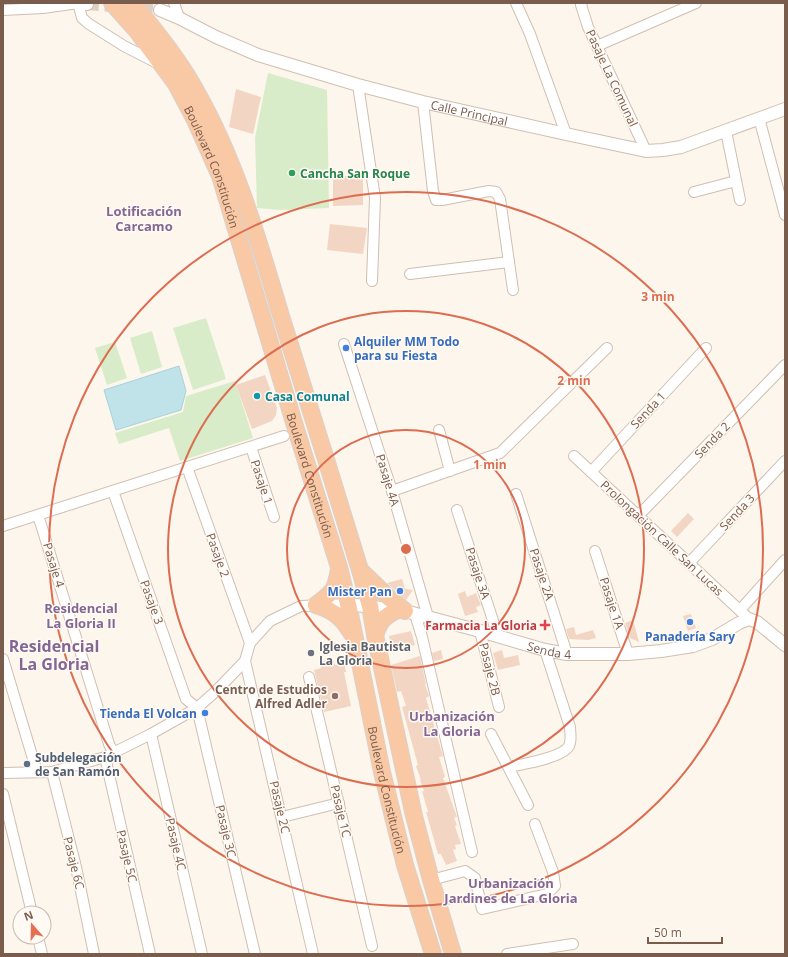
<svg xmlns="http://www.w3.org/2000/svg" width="788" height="957" viewBox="0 0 788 957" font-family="'Open Sans',sans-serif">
  <rect width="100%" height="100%" fill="#fdf6ec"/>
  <g fill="#d8ecc9">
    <path d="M268 73 327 90 329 208 279 210 257 208 255 138Z"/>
    <path d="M206 318 226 379 193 390 173 328Z"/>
    <path d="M152 331 162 367 141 374 130 338Z"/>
    <path d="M115 342 127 378 107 385 95 348Z"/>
    <path d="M235 381 253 438 180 461 169 428 119 444 115 433 183 412 186 396Z"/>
  </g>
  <path fill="#bfe3e8" stroke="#a5d3da" d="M179 366 186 391 181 410 116 430 104 390Z"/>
  <g fill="#f3d5c3">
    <path d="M236 89 261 97 253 134 229 127Z"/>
    <path d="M363 175V205L333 206V177Z"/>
    <path d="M330 224 367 228 363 254 327 250Z"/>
    <path d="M265 375 277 408 276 415 272 421 252 429 236 385Z"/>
    <path d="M688 513 694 519 677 537 671 531Z"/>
    <path d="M402 579 405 589 413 590 406 600 387 583Z"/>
    <path d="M465 591 467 597 476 593 481 605 476 607 478 612 465 616 458 594Z"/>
    <path d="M691 614 696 628 688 631 683 616Z"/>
    <path d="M633 620 639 642 630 638 625 623Z"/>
    <path d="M574 627 576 635 593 630 596 638 588 640 569 639 566 629Z"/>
    <path d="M411 631 415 645 392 649 389 636Z"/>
    <path d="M441 650 443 659 434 661 432 653Z"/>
    <path d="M502 650 504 658 518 655 520 665 498 670 493 653Z"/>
    <path d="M420 656 426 684H425L429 696 426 698 443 756 439 757 445 777 443 778 457 817 454 818 457 825 455 826 461 844 455 845 456 849 453 850 457 861 446 865 441 854H438L426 812H428L422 791H424L420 780H421L416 766 418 765 402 707 406 706 401 691 397 692 391 665Z"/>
    <path d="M333 660 335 665 344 663 346 672H344L351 706 324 712 314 670 321 668 320 662Z"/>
  </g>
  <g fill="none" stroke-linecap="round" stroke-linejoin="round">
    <path stroke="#dcd0c4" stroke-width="12" stroke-dasharray="12 6" stroke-linecap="butt" d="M87 4 160 10"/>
    <defs>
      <g id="minor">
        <path d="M174 3 179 18"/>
        <path d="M516 3 530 34 566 134"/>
        <path d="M582 3 581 5 588 27 646 151"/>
        <path d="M3 10 43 8 78 3 82 18 89 24 124 46 159 64"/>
        <path d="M597 46 696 3"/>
        <path d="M358 85 375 198 372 281"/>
        <path d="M423 102 433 191 436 200H442L489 191 496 192 500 199 513 290"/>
        <path d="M759 118 785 215"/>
        <path d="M726 131 740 200"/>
        <path d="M694 192 736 181"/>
        <path d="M410 274 509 262"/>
        <path d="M344 344 392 491 428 617"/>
        <path d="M439 430 450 471"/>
        <path d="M251 447 274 517"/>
        <path d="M574 456 749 619"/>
        <path d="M187 467 250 643"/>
        <path d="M591 472 706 348"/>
        <path d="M113 491 186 699 197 708 255 954"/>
        <path d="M392 491 500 453 607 348"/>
        <path d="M516 494 567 654"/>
        <path d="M457 510 498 636"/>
        <path d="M38 515 109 744 113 752"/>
        <path d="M638 516 785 365"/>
        <path d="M3 526 284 436"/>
        <path d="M595 551 628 654"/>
        <path d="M689 563 785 461"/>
        <path d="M740 610 785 560"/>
        <path d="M415 614 422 637 472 852"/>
        <path d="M480 631 499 707"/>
        <path d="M3 659 37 772"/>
        <path d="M245 661 313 954"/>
        <path d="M309 677 372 946"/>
        <path d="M151 734 202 954"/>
        <path d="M491 734 528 805"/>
        <path d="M105 757 150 954"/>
        <path d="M509 767C523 764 562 758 569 746 572 740 570 733 570 727L545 650"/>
        <path d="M52 772 76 867 94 954"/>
        <path d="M3 773 52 772 105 757 151 734 197 708 216 691 245 661 250 643 270 621 301 606 348 604"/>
        <path d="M3 794 32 913"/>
        <path d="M282 817 339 803"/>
        <path d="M431 880 465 871 475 878 482 909 547 894 555 886 553 872 535 824"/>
        <path d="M38 937 42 954"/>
        <path d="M507 954 573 944"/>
      </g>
      <g id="tertiary">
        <path d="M78 3 87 4"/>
        <path id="s1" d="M160 10 179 18 216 37 258 55 358 85 423 102 566 134 646 151 663 150 681 147 785 109"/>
        <path id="s2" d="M348 604 405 611 480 631 545 650 567 654H628L661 651 693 646 712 639 739 623 749 619 757 622 785 645"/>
      </g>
      <g id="trunk">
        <path id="s3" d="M112 3 137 31 176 84 195 120 220 176 295 426 339 567 348 604 382 772 405 865 433 954"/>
        <path d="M133 3C155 31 179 59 196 91 236 161 258 239 281 316 308 401 334 485 360 570L370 606 375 635 414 816 431 880 453 954"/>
        <path d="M360 570 387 596 405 611"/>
        <path d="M316 605C334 611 342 617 352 634"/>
        <path d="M316 605C334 591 335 591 339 569"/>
        <path d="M375 635C380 621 384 616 398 610"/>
      </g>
    </defs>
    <use href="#minor" stroke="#d1beb0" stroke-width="12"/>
    <use href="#tertiary" stroke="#d1beb0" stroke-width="14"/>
    <use href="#trunk" stroke="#dad1cd" stroke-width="18"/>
    <use href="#minor" stroke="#fff" stroke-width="10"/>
    <use href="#tertiary" stroke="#fff" stroke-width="12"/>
    <use href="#trunk" stroke="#f9c8a4" stroke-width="16"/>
  </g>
  <g fill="none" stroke="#dc6d51" stroke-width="2">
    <circle cx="406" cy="549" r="119"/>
    <circle cx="406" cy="549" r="238"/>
    <circle cx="406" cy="549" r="357"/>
  </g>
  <circle fill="#2e9e5b" stroke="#fffaf3" stroke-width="1.5" cx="292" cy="173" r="4"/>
  <g fill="#3f7fe0" stroke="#fffaf3" stroke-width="1.5">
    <circle cx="346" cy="348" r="4"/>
    <circle cx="400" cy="591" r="4"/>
    <circle cx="690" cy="622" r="4"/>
    <circle cx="205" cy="713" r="4"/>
  </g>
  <circle fill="#0f9aa8" stroke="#fffaf3" stroke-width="1.5" cx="257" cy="396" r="4"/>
  <path fill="#e0444e" stroke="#fffaf3" stroke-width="1.5" d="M543 619h4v4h4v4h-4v4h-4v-4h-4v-4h4z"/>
  <circle fill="#6b7280" stroke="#fffaf3" stroke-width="1.5" cx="311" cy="653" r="4"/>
  <circle fill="#8d6e63" stroke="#fffaf3" stroke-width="1.5" cx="335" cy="696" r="4"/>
  <circle fill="#5c6f8a" stroke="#fffaf3" stroke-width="1.5" cx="27" cy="764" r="4"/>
  <g text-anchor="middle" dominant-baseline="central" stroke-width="3" stroke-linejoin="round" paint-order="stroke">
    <g font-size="12" fill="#7a5c4d" stroke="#fffaf3">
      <text transform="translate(612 78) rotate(65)">Pasaje La Comunal</text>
      <text stroke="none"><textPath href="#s1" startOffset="327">Calle Principal</textPath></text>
      <text stroke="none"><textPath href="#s3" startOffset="194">Boulevard Constitución</textPath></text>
      <text transform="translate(648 410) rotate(-47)">Senda 1</text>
      <text transform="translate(712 440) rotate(-46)">Senda 2</text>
      <text stroke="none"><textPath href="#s3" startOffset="518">Boulevard Constitución</textPath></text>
      <text transform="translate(388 480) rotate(73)">Pasaje 4A</text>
      <text transform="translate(262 482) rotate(72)">Pasaje 1</text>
      <text transform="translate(737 512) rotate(-47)">Senda 3</text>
      <text transform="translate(662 538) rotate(43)">Prolongación Calle San Lucas</text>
      <text transform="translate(218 555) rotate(70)">Pasaje 2</text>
      <text transform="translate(54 565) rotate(73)">Pasaje 4</text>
      <text transform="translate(478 573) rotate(72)">Pasaje 3A</text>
      <text transform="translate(542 574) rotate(72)">Pasaje 2A</text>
      <text transform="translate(152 602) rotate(70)">Pasaje 3</text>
      <text transform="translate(612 603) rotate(72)">Pasaje 1A</text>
      <text stroke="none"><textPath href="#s2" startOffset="207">Senda 4</textPath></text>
      <text transform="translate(490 669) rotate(76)">Pasaje 2B</text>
      <text stroke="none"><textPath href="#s3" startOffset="842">Boulevard Constitución</textPath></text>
      <text transform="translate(280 807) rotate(77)">Pasaje 2C</text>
      <text transform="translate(341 811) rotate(77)">Pasaje 1C</text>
      <text transform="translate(226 831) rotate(77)">Pasaje 3C</text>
      <text transform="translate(176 844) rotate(77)">Pasaje 4C</text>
      <text transform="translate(127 856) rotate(77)">Pasaje 5C</text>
      <text transform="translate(74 863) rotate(76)">Pasaje 6C</text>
    </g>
    <g font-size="12" font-weight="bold" fill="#27864d" stroke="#fffaf3" text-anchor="start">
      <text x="300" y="173">Cancha San Roque</text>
    </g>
    <g font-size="12" font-weight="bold" fill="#366cbe" stroke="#fffaf3" text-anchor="end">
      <text x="354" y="341" text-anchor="start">Alquiler MM Todo<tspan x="354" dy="14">para su Fiesta</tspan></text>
      <text x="392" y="591">Mister Pan</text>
      <text x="690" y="636" text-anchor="middle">Panadería Sary</text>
      <text x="197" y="713">Tienda El Volcan</text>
    </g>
    <g font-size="12" font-weight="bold" fill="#0d838f" stroke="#fffaf3" text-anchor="start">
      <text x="265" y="396">Casa Comunal</text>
    </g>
    <g font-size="12" font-weight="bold" fill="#be3a42" stroke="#fffaf3" text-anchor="end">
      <text x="537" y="625">Farmacia La Gloria</text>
    </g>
    <g font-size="12" font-weight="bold" fill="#5b616d" stroke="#fffaf3" text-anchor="start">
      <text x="319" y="646">Iglesia Bautista<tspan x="319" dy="14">La Gloria</tspan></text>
    </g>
    <g font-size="12" font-weight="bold" fill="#785e54" stroke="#fffaf3" text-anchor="end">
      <text x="327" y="689">Centro de Estudios<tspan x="327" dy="14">Alfred Adler</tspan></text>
    </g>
    <g font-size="12" font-weight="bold" fill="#4e5e75" stroke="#fffaf3" text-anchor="start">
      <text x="35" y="757">Subdelegación<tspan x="35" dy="14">de San Ramón</tspan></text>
    </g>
    <g font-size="13" font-weight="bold" fill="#846695" stroke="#fffaf3">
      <text x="144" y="211">Lotificación<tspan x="144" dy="15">Carcamo</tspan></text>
      <text x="81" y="608">Residencial<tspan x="81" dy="15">La Gloria II</tspan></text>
      <text x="452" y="716">Urbanización<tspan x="452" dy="15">La Gloria</tspan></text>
      <text x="511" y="883">Urbanización<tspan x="511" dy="15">Jardines de La Gloria</tspan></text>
    </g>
    <g font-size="16" font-weight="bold" fill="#846695" stroke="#fffaf3">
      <text x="54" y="646">Residencial<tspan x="54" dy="18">La Gloria</tspan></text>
    </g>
  </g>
  <circle cx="406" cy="549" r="6" fill="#dc6d51" stroke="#fffaf3" stroke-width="2"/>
  <g font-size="12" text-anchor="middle" font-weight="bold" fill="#dc6d51" stroke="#fffaf3" stroke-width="3" stroke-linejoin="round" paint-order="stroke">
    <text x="658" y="301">3 min</text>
    <text x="574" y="385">2 min</text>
    <text x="490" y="469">1 min</text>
  </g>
  <rect width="788" height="957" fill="none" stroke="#7a5c4d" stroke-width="8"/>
  <g transform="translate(32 925) rotate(340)"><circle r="19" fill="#fffaf3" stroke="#cabbb1"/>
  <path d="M0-3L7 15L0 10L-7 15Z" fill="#e76f51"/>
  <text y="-6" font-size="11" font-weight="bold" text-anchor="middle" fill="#7a5c4d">N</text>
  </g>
  <path d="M648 937v6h74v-6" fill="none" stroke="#7a5c4d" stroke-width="2"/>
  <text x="654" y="937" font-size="12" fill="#7a5c4d" stroke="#fffaf3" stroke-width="3" paint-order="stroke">50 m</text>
</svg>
